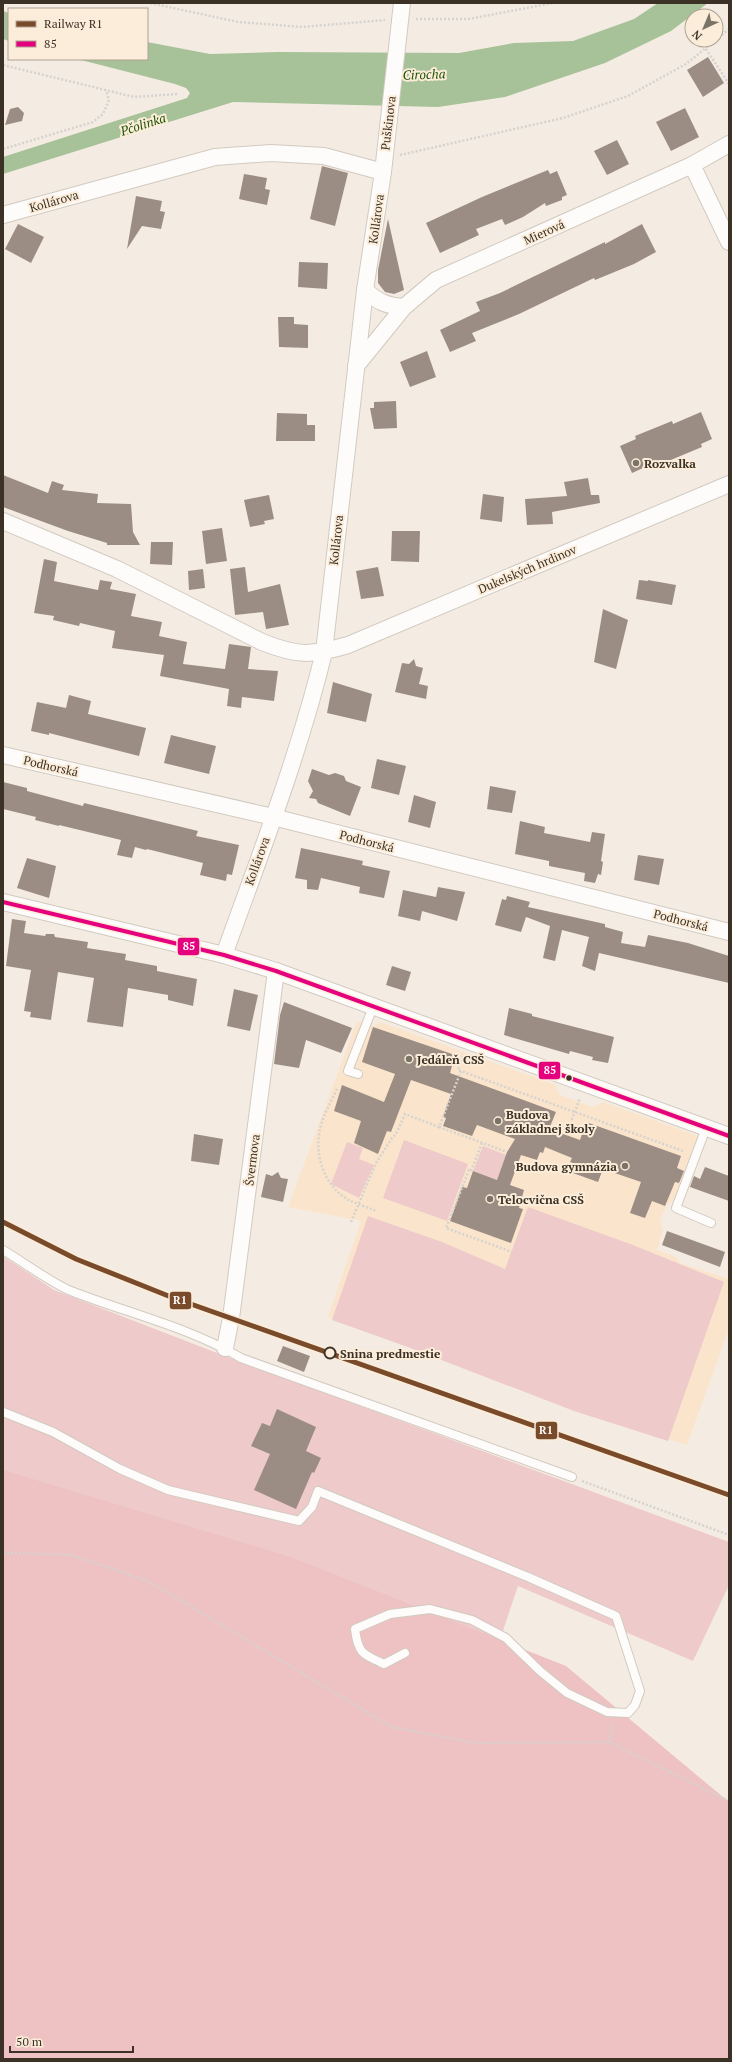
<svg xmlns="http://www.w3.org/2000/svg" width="732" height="2062" viewBox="0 0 732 2062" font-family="'PT Serif',serif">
  <rect width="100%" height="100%" fill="#f4ece2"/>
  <path fill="#fae5cc" d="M357 1021 374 1026 380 1022 556 1085 560 1095 593 1107 603 1102 701 1137 676 1199 667 1204 660 1221 663 1231 657 1250 676 1257 680 1263 729 1279V1329L687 1445 579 1412 407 1345 328 1317 361 1221 288 1207Z"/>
  <g fill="#eecaca">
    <path d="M404 1140 468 1164 447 1221 383 1198Z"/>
    <path d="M347 1142 363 1148 359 1159 374 1165 359 1198 331 1184Z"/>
    <path d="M483 1146 506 1155 497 1180 473 1171Z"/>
    <path d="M528 1207 633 1245 724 1282 668 1441 574 1411 405 1346 332 1320 368 1216 442 1242 505 1269Z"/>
    <path d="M3 1256 54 1290 217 1353 729 1542V1585L693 1661 518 1586 471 1725 3 1502Z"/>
  </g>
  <path fill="#eec2c3" d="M3 1470 291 1557 566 1666 729 1802V2059H3Z"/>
  <g fill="#a7c198">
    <path d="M658 3H708L671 31 605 63 505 97 438 107 233 102 3 174V157L187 98 190 93 186 88 175 84 77 59H147V42L210 54 277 52 459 53 514 43 573 41 634 19Z"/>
    <path d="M3 11 9 13V41L3 39Z"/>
  </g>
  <g fill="#9c8d84">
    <path d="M708 57 724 83 703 97 687 70Z"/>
    <path d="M18 107 24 113 22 121 5 125 10 109Z"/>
    <path d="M685 108 699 137 671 151 656 122Z"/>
    <path d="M617 140 629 164 607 175 594 151Z"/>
    <path d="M322 166 348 173 335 226 310 219Z"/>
    <path d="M548 170 550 174 557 171 567 195 562 197V200L546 206 545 203 523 217 505 225 502 219 476 229 479 235 440 253 426 223 482 197Z"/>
    <path d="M244 174 267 178 265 189 270 190 267 205 239 199Z"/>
    <path d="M136 196 162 201 160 211 165 212 161 229 142 226 127 249Z"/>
    <path d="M388 219 404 290 394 294 385 292 378 283V270Z"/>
    <path d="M18 224 44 237 31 263 5 249Z"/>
    <path d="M642 224 656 252 634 264 595 280 594 278 519 314 472 333 476 341 450 352 440 330 480 311 476 302 500 293 605 242V244Z"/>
    <path d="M299 262 328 263 327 289 298 287Z"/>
    <path d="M278 317H294V324L308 325V348L279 347Z"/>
    <path d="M427 351 436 377 410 387 400 362Z"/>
    <path d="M396 401 397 428 374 429 370 408H374V402Z"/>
    <path d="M701 412 712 439 701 444 702 447 654 467 652 464 632 473 620 446 636 439 635 436 672 421 673 424Z"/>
    <path d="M277 413 307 414V425H315V441H276Z"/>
    <path d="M3 475 48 493 52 481 64 485 62 490 98 494 97 503 131 504 133 532 140 545H107V543L68 531 3 507Z"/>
    <path d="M588 478 591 495H599L600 503 552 512 553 524 527 525 525 499 567 496 564 482Z"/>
    <path d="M483 494 504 497 502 522 480 519Z"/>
    <path d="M269 495 274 519 264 521 265 524 250 527 244 500Z"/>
    <path d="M222 528 227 561 206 564 202 531Z"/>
    <path d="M392 531H420L419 562 391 561Z"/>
    <path d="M151 542H173L172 565 150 564Z"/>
    <path d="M44 559 57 562 54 581 98 590 100 580 112 582 110 589 136 594 131 616 162 622 159 636 187 642 183 664 225 669 229 644 251 647 248 669 278 671 274 701 242 697 241 708 227 706 229 689 160 676 164 655 112 648 115 631 80 623 79 626 53 620 54 616 34 613Z"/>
    <path d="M245 567 248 592 280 584 289 625 266 629 263 612 235 615 230 569Z"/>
    <path d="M378 567 384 596 361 599 356 571Z"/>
    <path d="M203 569 205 588 189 590 188 571Z"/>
    <path d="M639 580 648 581V580L676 585 672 605 636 599Z"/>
    <path d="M603 609 628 620 616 669 594 662Z"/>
    <path d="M414 659 416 666 423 668 419 684 428 686 426 699 395 692 402 663 409 664Z"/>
    <path d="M333 682 372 694 366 722 327 713Z"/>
    <path d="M69 695 91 701 88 714 146 728 139 756 49 733V735L31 731 37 702 66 708Z"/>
    <path d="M171 735 216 746 209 774 164 763Z"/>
    <path d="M377 759 406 766 399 795 371 788Z"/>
    <path d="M312 769 329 775 335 773 344 776 346 781 361 787 350 816 318 803 316 799 309 798 313 791 308 781Z"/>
    <path d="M3 782 27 788V791L83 806 84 803 198 831 196 836 239 845 232 875 227 874 226 881 200 875 203 863 147 849 146 850 135 847 132 858 117 855 121 840 59 825V826L35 820 36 817 3 809Z"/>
    <path d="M490 786 516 791 512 813 487 809Z"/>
    <path d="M414 795 436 802 430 828 408 822Z"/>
    <path d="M520 821 545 827 544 833 590 842 592 832 605 834 601 861 603 862 601 875 598 874 595 883 584 881 585 873 549 866V861L515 854Z"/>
    <path d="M301 848 363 861 362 865 390 871 384 898 359 893 360 887 321 878 318 890 307 889V880L295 878Z"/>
    <path d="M638 855 664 859 659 885 634 880Z"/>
    <path d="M27 858 56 866 49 898 17 888Z"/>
    <path d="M438 887 465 892 457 921 422 911 420 921 398 916 403 890 436 897Z"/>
    <path d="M507 896 530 902 528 907 605 924V927L623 932 621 943 645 947 648 935 688 943 729 956V983L599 953 595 971 582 966 589 937 562 930 555 961 543 958 550 926 526 917 521 932 495 925 502 899 506 900Z"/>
    <path d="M12 919 26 921 24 933 45 936 46 934H54L55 937 88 942 87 948 126 954 125 960 157 966V971L197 979 193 1006 168 1000V995L128 988 123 1027 87 1022 94 978 58 972 51 1020 30 1017 31 1012 24 1011 31 970 6 966Z"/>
    <path d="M392 966 411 972 405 991 386 985Z"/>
    <path d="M234 989 258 995 250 1031 227 1026Z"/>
    <path d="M284 1002 352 1028 341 1053 306 1040 299 1068 274 1064 280 1015Z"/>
    <path d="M509 1008 532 1014V1016L614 1037 608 1063 592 1060 593 1057 570 1051 569 1054 504 1035Z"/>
    <path d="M373 1027 455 1055 450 1073 556 1112 549 1129 580 1140 586 1122 681 1156 677 1168 684 1171 679 1183 675 1182 665 1206 652 1201 645 1218 630 1213 641 1182 603 1169 598 1182 570 1172 573 1163 570 1162 572 1158 545 1147 543 1153 540 1152 537 1160 521 1155 510 1185 524 1190 519 1208 523 1209 511 1243 450 1221 462 1187 467 1188 473 1171 497 1180 507 1152 515 1139 477 1125 472 1136 443 1126 446 1118 443 1117 451 1094 411 1080 391 1132 387 1131 378 1154 354 1143 361 1121 334 1111 342 1085 384 1102 395 1074 362 1062Z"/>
    <path d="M194 1134 223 1139 219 1165 191 1161Z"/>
    <path d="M705 1167 729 1176V1201L690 1187 694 1176 700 1179Z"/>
    <path d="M278 1172 281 1178 288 1179 283 1202 261 1197 266 1174 272 1176Z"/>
    <path d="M667 1231 725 1252 720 1267 662 1245Z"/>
    <path d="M283 1346 310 1356 304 1372 277 1361Z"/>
    <path d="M277 1409 316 1427 306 1451 321 1458 314 1473 312 1472 296 1509 254 1490 270 1454 251 1446 262 1423 270 1426Z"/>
  </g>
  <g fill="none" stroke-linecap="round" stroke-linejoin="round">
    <defs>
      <g id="service">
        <path d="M358 1074 348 1071 373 1007"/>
        <path d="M706 1128 676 1208 711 1223"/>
        <path d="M3 1250C22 1261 51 1283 71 1291 127 1313 189 1327 241 1358L572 1477"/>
        <path d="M3 1412 53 1432 120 1469 168 1490 299 1521 312 1507 318 1491 528 1577 616 1616 640 1691 635 1705 628 1713 607 1712 567 1693 540 1671 506 1638 472 1620 430 1609 390 1614 355 1629C358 1653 362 1654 384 1664L405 1653"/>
      </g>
      <g id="minor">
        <path d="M692 165 729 242"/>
        <path d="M3 215 215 157 271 153 324 156 383 172"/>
        <path d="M365 290C377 302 388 306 404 307L436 280 692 165 729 144"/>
        <path d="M356 366 404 307"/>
        <path d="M3 521 117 569 262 642C297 656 311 656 348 645L729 484"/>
        <path d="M3 755 273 817 729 932"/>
        <path d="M3 902 224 955 276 971 729 1136"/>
        <path d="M224 955C260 855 299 755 324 652L365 290 383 172 402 3"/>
        <path d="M225 1348 231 1318 276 971"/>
      </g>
    </defs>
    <use href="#service" stroke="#d2cac0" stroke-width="10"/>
    <use href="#minor" stroke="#d2cac0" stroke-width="18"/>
    <g stroke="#d5d2cf" stroke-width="2.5" stroke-dasharray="2 2" stroke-linecap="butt">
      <path d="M150 3 238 22 302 27 385 20"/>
      <path d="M416 19H469L553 3"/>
      <path d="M706 49 729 84"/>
      <path d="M3 65 134 97 177 94"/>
      <path d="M3 149 93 122 103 114 109 100 106 90"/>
      <path d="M400 155 563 118 628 96 686 64 729 29"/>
      <path d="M463 1056 458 1070 683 1151"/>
      <path d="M337 1089C331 1102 323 1115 320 1129 314 1155 324 1185 347 1199 356 1204 367 1207 376 1211"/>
      <path d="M439 1127 507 1152"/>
      <path d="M566 1135 580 1098"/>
      <path d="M482 1143 471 1171 469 1170 446 1228 512 1252"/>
      <path d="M351 1222 376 1163 392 1138 396 1134 405 1114 439 1127 461 1071"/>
      <path d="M582 1481 729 1535"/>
      <path d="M3 1553 71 1555 148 1581 392 1727 476 1743 609 1742 729 1801"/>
      <path d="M609 1742 613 1723"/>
    </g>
    <use href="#service" stroke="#fdfcfb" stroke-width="8"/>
    <use href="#minor" stroke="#fdfcfb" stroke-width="16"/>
    <defs>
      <path id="bus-1" d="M3 902 224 955 276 971 729 1136"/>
    </defs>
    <use href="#bus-1" stroke="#fcedda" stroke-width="7"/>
    <use href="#bus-1" stroke="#e5007d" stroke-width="4"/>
    <defs>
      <path id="rail-1" d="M3 1222 76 1259 171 1297 729 1495"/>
    </defs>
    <use href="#rail-1" stroke="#fcedda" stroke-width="8"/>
    <use href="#rail-1" stroke="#7a4b2a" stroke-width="5"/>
  </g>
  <g fill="#7c7367" stroke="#fcedda" stroke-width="1.5">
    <circle cx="636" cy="463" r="4"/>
    <circle cx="409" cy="1059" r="4"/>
    <circle cx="498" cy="1121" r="4"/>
    <circle cx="625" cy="1166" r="4"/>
    <circle cx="490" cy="1199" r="4"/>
  </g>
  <circle fill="#3b3225" stroke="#fcedda" stroke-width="1.5" cx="569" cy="1078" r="3.5"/>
  <circle fill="#fcedda" stroke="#3b3225" stroke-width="2" cx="330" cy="1353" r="5.5"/>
  <g text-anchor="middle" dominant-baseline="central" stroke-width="4" stroke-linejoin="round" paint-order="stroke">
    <g font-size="12" fill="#3b3225" stroke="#fcedda">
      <text transform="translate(388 123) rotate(-83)">Puškinova</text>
      <text transform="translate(54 201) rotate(-16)">Kollárova</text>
      <text transform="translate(376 219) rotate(-82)">Kollárova</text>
      <text transform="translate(544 232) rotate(-24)">Mierová</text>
      <text transform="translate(336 540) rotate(-84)">Kollárova</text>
      <text transform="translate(527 569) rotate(-23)">Dukelských hrdinov</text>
      <text transform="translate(51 766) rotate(13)">Podhorská</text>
      <text transform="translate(367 841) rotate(14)">Podhorská</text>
      <text transform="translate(257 861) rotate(-70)">Kollárova</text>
      <text transform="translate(681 920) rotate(14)">Podhorská</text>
      <text transform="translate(252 1160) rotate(-83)">Švermova</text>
    </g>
    <g font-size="12" font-weight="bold" fill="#3b3225" stroke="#fcedda" text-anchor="start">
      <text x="644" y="463">Rozvalka</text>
      <text x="417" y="1059">Jedáleň CSŠ</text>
      <text x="506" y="1114">Budova<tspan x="506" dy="14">základnej školy</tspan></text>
      <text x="617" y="1166" text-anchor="end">Budova gymnázia</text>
      <text x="498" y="1199">Telocvična CSŠ</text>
    </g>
    <g font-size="12" font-weight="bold" fill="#3b3225" stroke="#fcedda" text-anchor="start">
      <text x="340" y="1353">Snina predmestie</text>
    </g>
    <g font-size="13" font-style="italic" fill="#1d5304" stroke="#fcedda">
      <text transform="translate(424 74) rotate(-2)">Cirocha</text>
      <text transform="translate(143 124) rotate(-18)">Pčolinka</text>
    </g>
  </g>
  <g stroke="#fcedda" stroke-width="1.5">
    <rect x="177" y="937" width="23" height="19" rx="4" fill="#e5007d"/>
    <rect x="538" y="1061" width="23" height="19" rx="4" fill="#e5007d"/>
    <rect x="169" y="1291" width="23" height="19" rx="4" fill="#7a4b2a"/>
    <rect x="535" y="1421" width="23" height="19" rx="4" fill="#7a4b2a"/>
  </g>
  <g font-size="11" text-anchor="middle" font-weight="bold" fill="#fff">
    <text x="189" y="950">85</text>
    <text x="550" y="1074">85</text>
    <text x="180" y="1304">R1</text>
    <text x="546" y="1434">R1</text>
  </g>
  <rect width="732" height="2062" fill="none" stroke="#3b3225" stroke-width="8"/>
  <rect x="8" y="8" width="140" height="52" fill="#fcedda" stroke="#afa292"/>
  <rect x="16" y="21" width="20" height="6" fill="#7a4b2a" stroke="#afa292"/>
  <text x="44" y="28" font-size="12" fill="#3b3225">Railway R1</text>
  <rect x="16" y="41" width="20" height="6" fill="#e5007d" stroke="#afa292"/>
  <text x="44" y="48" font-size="12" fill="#3b3225">85</text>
  <g transform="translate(704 28) rotate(224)"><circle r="19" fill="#fcedda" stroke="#afa292"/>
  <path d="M0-3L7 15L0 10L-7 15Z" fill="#7c7367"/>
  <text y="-6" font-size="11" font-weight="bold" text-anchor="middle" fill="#3b3225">N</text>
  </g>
  <path d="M10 2046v6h123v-6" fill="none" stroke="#3b3225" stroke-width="2"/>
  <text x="16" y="2046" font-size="12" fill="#3b3225" stroke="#fcedda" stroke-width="3" paint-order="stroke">50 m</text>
</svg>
